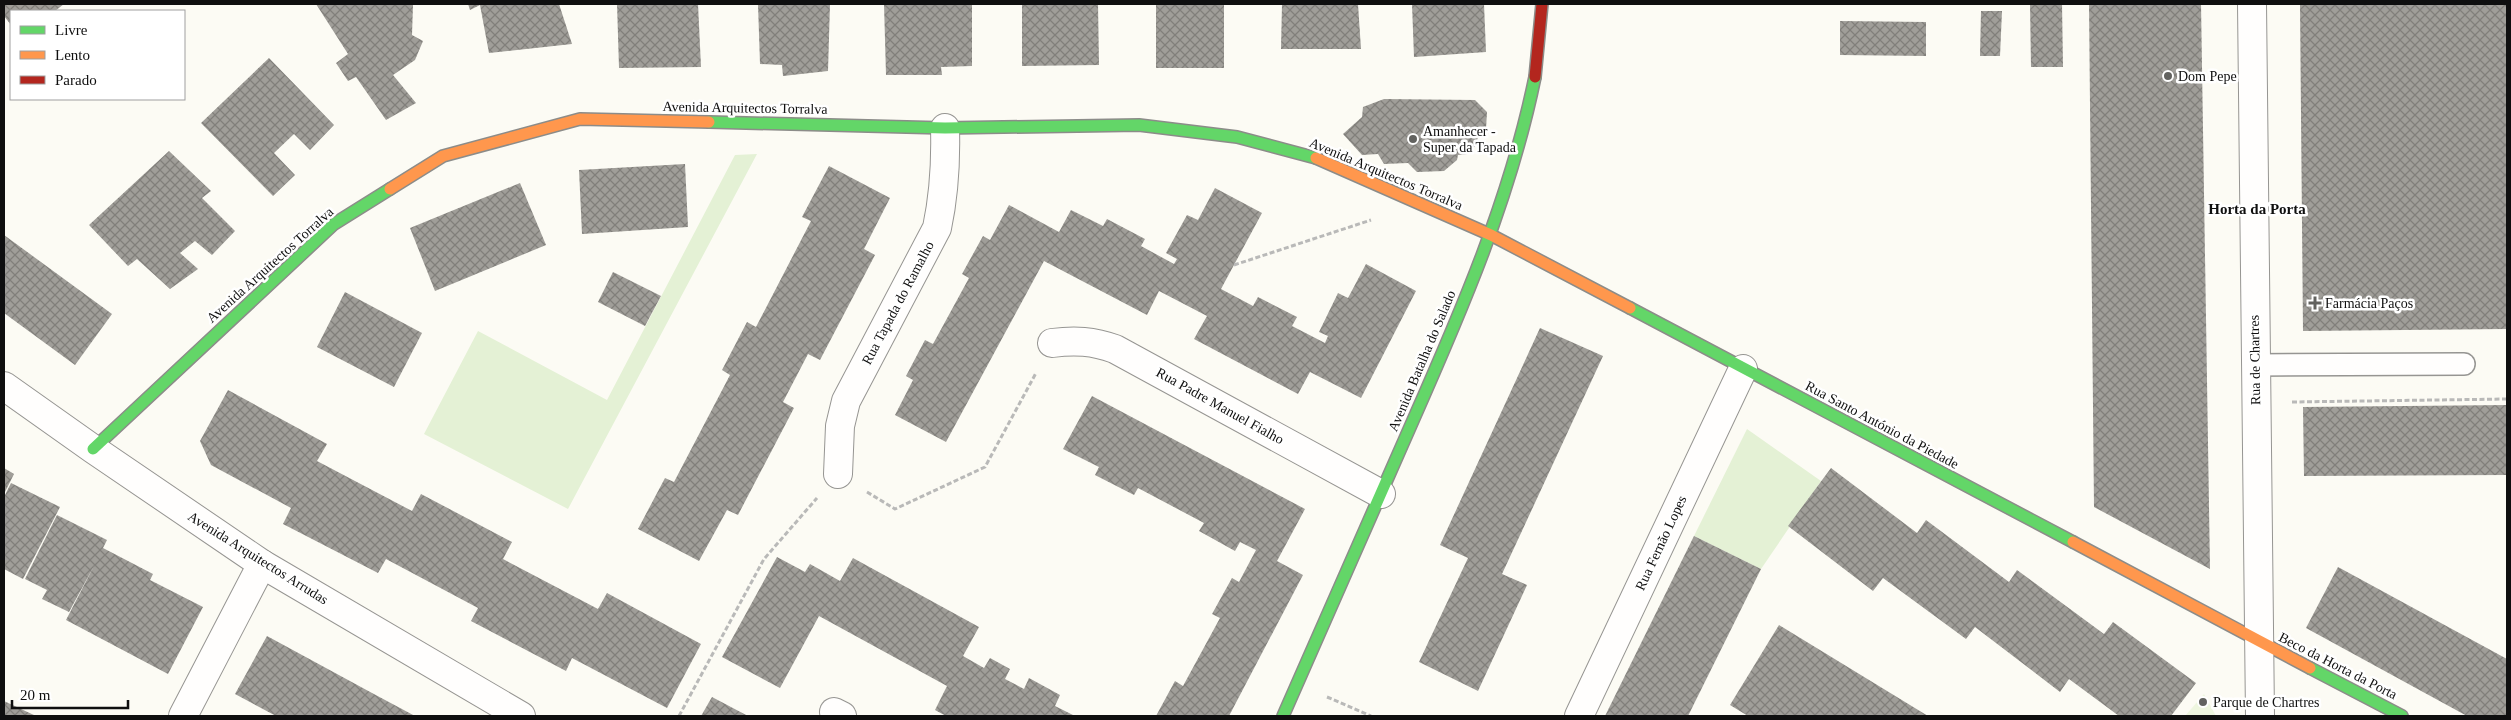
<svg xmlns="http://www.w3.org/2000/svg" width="2511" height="720" viewBox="0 0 2511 720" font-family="'Times New Roman',serif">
  <defs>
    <pattern id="building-cross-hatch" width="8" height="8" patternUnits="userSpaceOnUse" patternTransform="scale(1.25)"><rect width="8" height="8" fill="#a09e99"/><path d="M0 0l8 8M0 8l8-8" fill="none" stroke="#817f7b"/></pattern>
  </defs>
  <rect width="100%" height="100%" fill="#fcfbf4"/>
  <g fill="#e4f1d5">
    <path d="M757 154 568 509 424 434 478 331 607 400 735 155Z"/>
    <path d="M1747 429 1821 481 1761 569 1694 536Z"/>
  </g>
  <path fill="#eef6df" d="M2204 694 2216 716H2185Z"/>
  <g fill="url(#building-cross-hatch)">
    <path d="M4 4H64L55 11H11V25L4 16Z"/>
    <path d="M316 4 413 5 412 35 423 41 415 60 393 75 416 103 386 120 356 77 348 81 336 63 348 54Z"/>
    <path d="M468 4H559L572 44 489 53 480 5 470 10Z"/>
    <path d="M617 4H698L701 67 619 68Z"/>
    <path d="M758 4H830L828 71 783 76 782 65 760 64Z"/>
    <path d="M884 4H972V66L941 67 942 75H886Z"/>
    <path d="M1022 4H1098L1099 65 1022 66Z"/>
    <rect x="1156" y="4" width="68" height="64"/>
    <path d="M1282 4H1358L1361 49H1281Z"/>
    <path d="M1412 4H1484L1486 52 1414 57Z"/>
    <path d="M2030 4H2062L2063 67H2031Z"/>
    <path d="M2089 4H2201L2210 569 2094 507Z"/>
    <path d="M2300 4H2507V329L2303 331Z"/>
    <path d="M1981 11H2002L2000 56H1980Z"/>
    <path d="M1840 21 1926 22V56L1840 55Z"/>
    <path d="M269 58 334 125 310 150 294 134 274 153 295 175 273 196 201 123Z"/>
    <path d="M1384 99 1475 100 1487 112 1486 129 1478 133 1477 144 1468 154 1458 155 1457 160 1444 171 1417 172 1408 163 1384 164 1378 154 1362 155 1343 134 1362 117 1363 107Z"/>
    <path d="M169 151 211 191 202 198 235 231 212 255 195 241 180 253 198 269 170 289 137 259 128 266 89 225Z"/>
    <path d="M685 164 688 227 582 234 579 170Z"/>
    <path d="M829 166 890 198 864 249 875 255 820 360 808 354 783 402 794 408 738 515 727 510 699 561 638 529 665 478 674 482 730 375 722 370 747 322 756 327 811 221 802 217Z"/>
    <path d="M520 183 546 245 435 291 410 228Z"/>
    <path d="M1215 188 1262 213 1221 289 1253 306 1258 297 1297 317 1292 326 1325 343 1328 336 1319 332 1338 293 1348 298 1366 264 1416 291 1361 398 1310 372 1298 394 1194 339 1207 316 1159 291 1147 315 1044 261 946 442 895 415 913 380 906 376 925 340 933 344 969 278 962 274 983 236 990 240 1009 205 1059 232 1071 210 1103 226 1107 219 1145 239 1141 246 1174 264 1177 259 1166 253 1187 215 1198 220Z"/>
    <path d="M4 235 112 314 75 365 4 313Z"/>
    <path d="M613 272 661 296 645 326 598 302Z"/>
    <path d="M345 292 422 333 394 387 317 347Z"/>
    <path d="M1540 328 1603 356 1502 574 1527 585 1478 691 1419 662 1468 558 1440 545Z"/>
    <path d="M228 390 327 444 317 461 412 511 421 494 512 542 503 559 598 609 607 593 701 644 667 708 572 658 566 671 471 621 478 608 386 559 378 573 283 524 291 508 211 465 200 441Z"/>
    <path d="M1092 396 1305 509 1277 561 1303 575 1229 716H1156L1175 681 1183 686 1220 618 1212 614 1232 578 1239 582 1256 550 1240 542 1235 551 1199 531 1204 523 1138 488 1134 495 1095 475 1099 467 1063 449Z"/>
    <path d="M2507 405V475L2304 476 2303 407Z"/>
    <path d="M4 468 14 474 4 494Z"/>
    <path d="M1831 468 1917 533 1926 520 2009 582 2017 570 2104 634 2113 622 2196 683 2171 716H2119L2069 679 2060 692 1975 627 1966 639 1883 578 1873 591 1788 526Z"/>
    <path d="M11 483 60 507 23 579 4 569V497Z"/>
    <path d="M57 515 107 540 103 548 153 574 150 580 203 607 168 674 66 620 95 564 69 612 42 599 47 590 25 579Z"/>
    <path d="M1694 536 1761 569 1688 716H1605Z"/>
    <path d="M777 557 805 572 810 564 840 581 853 558 979 627 963 656 984 668 990 658 1010 669 1005 679 1024 689 1029 678 1060 695 1055 706 1075 716H946L935 710 947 686 819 616 780 688 722 657Z"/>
    <path d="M2338 567 2507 659V716H2467L2306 628Z"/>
    <path d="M1779 625 1928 716H1748L1730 705Z"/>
    <path d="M267 636 372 693 415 716H276L235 694Z"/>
    <path d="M712 697 748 716H701Z"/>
    <path d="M4 701 36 716H4Z"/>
  </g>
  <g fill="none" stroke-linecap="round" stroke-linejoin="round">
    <defs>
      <path id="lane" d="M2255 365 2464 364"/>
      <g id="street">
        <path d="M2252 4 2260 716"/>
        <path d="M1052 343C1075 340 1093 341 1115 349L1381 494"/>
        <path d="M4 386 93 449 262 564 521 716"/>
        <path d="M838 474 840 426 846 401 937 228C944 195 946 163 945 128"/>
        <path d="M834 712 842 716"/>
        <path d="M183 716 262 564"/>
        <path d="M1579 716 1743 369"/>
      </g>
      <g id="fast">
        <path d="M709 122 945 128 1139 125 1237 137 1316 158"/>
        <path d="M1630 308 2073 542"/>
        <path d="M93 449 334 224 390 189"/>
        <path d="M2310 668 2402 716"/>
        <path d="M1283 716C1326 619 1368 522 1411 425 1461 312 1510 199 1535 77"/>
      </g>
      <g id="slow">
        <path d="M1316 158 1491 235 1630 308"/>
        <path d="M390 189 443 156 580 119 709 122"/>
        <path d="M2073 542 2310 668"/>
      </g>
      <path id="jam" d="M1535 77 1542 4"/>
    </defs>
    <use href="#lane" stroke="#969592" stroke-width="24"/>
    <use href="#street" stroke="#969592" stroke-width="30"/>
    <use href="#fast" stroke="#8c8c89" stroke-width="14"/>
    <use href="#slow" stroke="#8c8c89" stroke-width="14"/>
    <use href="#jam" stroke="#8c8c89" stroke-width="14"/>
    <g stroke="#b9b9b8" stroke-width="3" stroke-dasharray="5 2.5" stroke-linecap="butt">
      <path d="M1234 265 1371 220"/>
      <path d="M2292 402 2507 399"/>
      <path d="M867 492 895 509 985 467 1036 373"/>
      <path d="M1327 697 1371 716"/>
      <path d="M679 716 764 559 817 498"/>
    </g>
    <use href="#lane" stroke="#fffefd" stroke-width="21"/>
    <use href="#street" stroke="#fffefd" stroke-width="28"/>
    <use href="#fast" stroke="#63d668" stroke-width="11"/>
    <use href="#slow" stroke="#ff974d" stroke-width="11"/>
    <use href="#jam" stroke="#b3261e" stroke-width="11"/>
  </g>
  <g fill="#62625f" stroke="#fff" stroke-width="2">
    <circle cx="2168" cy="76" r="5"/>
    <circle cx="1413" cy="139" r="5"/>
    <path d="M2312.5 295.5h5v5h5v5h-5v5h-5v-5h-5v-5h5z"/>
    <circle cx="2203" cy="702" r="5"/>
  </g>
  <g text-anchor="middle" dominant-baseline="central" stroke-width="5" stroke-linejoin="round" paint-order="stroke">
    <g font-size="14" fill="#0f0f0f" stroke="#fff" text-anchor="start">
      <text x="2178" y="76">Dom Pepe</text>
      <text x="1423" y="131">Amanhecer -<tspan x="1423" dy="16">Super da Tapada</tspan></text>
      <text x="2325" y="303">Farmácia Paços</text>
      <text x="2213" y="702">Parque de Chartres</text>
    </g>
    <g font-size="14" fill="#0f0f0f" stroke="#fff">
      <text transform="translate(745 108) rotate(1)">Avenida Arquitectos Torralva</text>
      <text transform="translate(1386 174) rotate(23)">Avenida Arquitectos Torralva</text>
      <text transform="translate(270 265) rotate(-42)">Avenida Arquitectos Torralva</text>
      <text transform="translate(898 303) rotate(-62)">Rua Tapada do Ramalho</text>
      <text transform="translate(2255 360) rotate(-91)">Rua de Chartres</text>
      <text transform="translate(1422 361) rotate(-67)">Avenida Batalha do Salado</text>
      <text transform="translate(1220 406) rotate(29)">Rua Padre Manuel Fialho</text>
      <text transform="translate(1882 425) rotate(28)">Rua Santo António da Piedade</text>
      <text transform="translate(1661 543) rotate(-65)">Rua Fernão Lopes</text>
      <text transform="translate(258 558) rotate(32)">Avenida Arquitectos Arrudas</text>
      <text transform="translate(2338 666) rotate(27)">Beco da Horta da Porta</text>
    </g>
    <g font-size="15" font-weight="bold" fill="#0f0f0f" stroke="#fff">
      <text x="2257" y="209">Horta da Porta</text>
    </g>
  </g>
  <rect width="2511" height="720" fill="none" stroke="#0f0f0f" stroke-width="10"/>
  <rect x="10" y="10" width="175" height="90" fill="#ffffff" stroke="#9f9f9f"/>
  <rect x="20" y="26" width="25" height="8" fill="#63d668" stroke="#9f9f9f"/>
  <text x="55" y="35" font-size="15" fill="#0f0f0f">Livre</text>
  <rect x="20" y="51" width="25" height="8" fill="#ff974d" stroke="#9f9f9f"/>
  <text x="55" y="60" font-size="15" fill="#0f0f0f">Lento</text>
  <rect x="20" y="76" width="25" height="8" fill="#b3261e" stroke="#9f9f9f"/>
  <text x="55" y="85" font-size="15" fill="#0f0f0f">Parado</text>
  <path d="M12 700v8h116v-8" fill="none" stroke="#0f0f0f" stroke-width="2.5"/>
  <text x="20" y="700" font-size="15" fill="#0f0f0f" stroke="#ffffff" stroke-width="4" paint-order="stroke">20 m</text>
</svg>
